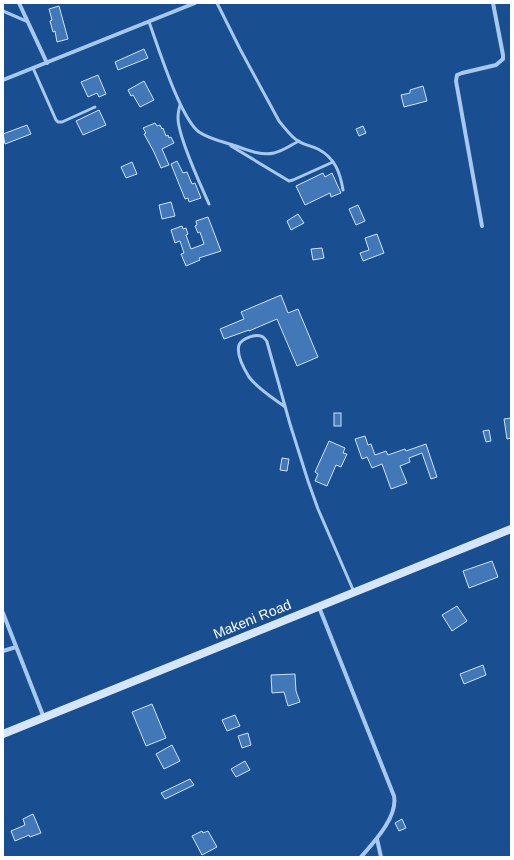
<svg xmlns="http://www.w3.org/2000/svg" width="514" height="860" font-family="Helvetica,sans-serif">
<rect width="100%" height="100%" fill="#194f90"/>
<g fill="#4278b8" stroke="#cee3fb">
<polygon points="59,6 68,39 57,42 55,31 53,32 50,21 52,20 49,9"/>
<polygon points="144,49 148,58 118,70 115,62"/>
<polygon points="98,75 106,94 99,97 97,93 88,97 81,82"/>
<polygon points="144,81 154,100 140,107 133,95 131,96 128,90"/>
<polygon points="423,86 427,101 404,107 401,95 410,93 410,90"/>
<polygon points="99,110 106,125 83,135 76,121"/>
<polygon points="155,123 157,126 160,125 162,129 163,128 166,136 168,135 169,138 171,137 174,143 162,149 169,165 161,168 154,152 144,134 146,133 143,128"/>
<polygon points="27,125 31,134 5,144 3,134"/>
<polygon points="363,126 366,133 359,136 356,129"/>
<polygon points="177,161 183,173 187,172 192,184 195,183 201,198 189,202 188,198 185,199 171,164"/>
<polygon points="132,162 137,174 126,178 121,167"/>
<polygon points="323,173 325,177 332,173 341,193 331,197 330,193 305,205 296,186"/>
<polygon points="171,202 175,216 162,219 159,205"/>
<polygon points="358,205 365,221 356,225 349,209"/>
<polygon points="298,214 304,223 291,230 287,221"/>
<polygon points="208,217 221,251 199,258 200,260 186,266 181,254 184,253 180,241 175,243 171,230 182,226 183,229 186,228 188,234 186,235 191,249 204,244 200,232 198,233 195,226 197,225 196,221"/>
<polygon points="377,234 384,253 363,261 360,253 369,250 365,238"/>
<polygon points="322,248 324,258 313,260 311,249"/>
<polygon points="281,295 288,313 298,309 318,357 297,366 277,319 249,331 249,330 224,339 220,329 244,319 241,312"/>
<rect x="334" y="413" width="7" height="13"/>
<polygon points="511,418 511,438 507,439 504,419"/>
<polygon points="489,430 491,441 486,442 483,431"/>
<polygon points="365,436 368,445 371,444 375,455 386,451 388,455 405,449 406,451 426,444 437,477 431,479 422,453 409,458 410,462 400,466 407,483 391,489 382,464 372,468 367,457 362,459 355,439"/>
<polygon points="329,441 345,448 343,453 347,454 341,467 336,465 327,486 315,481 318,474 315,472"/>
<polygon points="282,458 289,459 287,471 280,470"/>
<polygon points="492,561 498,577 469,588 463,571"/>
<polygon points="457,606 467,621 452,631 442,615"/>
<polygon points="483,665 486,675 464,684 460,674"/>
<polygon points="295,674 296,691 300,702 288,706 284,692 272,693 271,675"/>
<polygon points="152,704 166,738 146,746 132,712"/>
<polygon points="235,715 240,726 227,731 222,720"/>
<polygon points="248,733 251,745 242,748 238,736"/>
<polygon points="172,745 180,761 164,769 156,754"/>
<polygon points="245,761 250,770 236,777 231,769"/>
<polygon points="190,779 194,785 165,799 161,793"/>
<polygon points="33,814 41,833 30,837 29,835 15,841 11,831 25,825 23,819"/>
<polygon points="402,819 406,828 399,831 395,823"/>
<polygon points="202,831 203,833 208,831 217,847 202,855 192,836"/>
</g>
<g fill="none" stroke-linecap="round" stroke-linejoin="round">
<g stroke="#a8c9ef" stroke-width="3">
<path d="M217 3 240 49 279 121C285 128 290 136 298 141 304 145 312 146 318 149 335 158 340 172 343 190"/>
<polyline points="3,11 26,21"/>
<path d="M149 22C158 46 180 118 199 132 209 139 224 142 236 146 247 150 262 156 274 153 283 151 291 145 299 141"/>
<polyline points="33,68 56,120 58,122 62,122 95,107"/>
<path d="M180 105C179 109 178 113 178 117 177 135 201 186 209 204"/>
<polyline points="231,146 289,181 293,180 333,162"/>
<path d="M285 407C273 398 258 389 249 377 244 369 236 355 239 345 242 338 257 333 263 337 264 338 267 341 267 342L290 424 308 481 318 509 354 592"/>
</g>
<g stroke="#a8c9ef" stroke-width="4">
<polyline points="19,3 47,63"/>
<polyline points="3,80 195,3"/>
<polyline points="482,226 456,81 457,75 462,73 496,65 503,59 503,55 493,3"/>
<path d="M319 607 394 796C398 817 374 842 361 857"/>
<polyline points="3,613 44,718"/>
<polyline points="3,651 16,647"/>
<polyline points="377,839 381,857"/>
</g>
<polyline stroke="#d5e6fa" stroke-width="8" points="3,734 511,529"/>
</g>
<g text-anchor="middle" stroke-width="3.5" stroke-linejoin="round" paint-order="stroke">
<g font-size="14" fill="#fff" stroke="#194f90">
<text transform="translate(252 619) rotate(-22)" y="5">Makeni Road</text>
</g>
</g>
<rect width="514" height="860" fill="none" stroke="#ffffff" stroke-width="8"/>
</svg>
